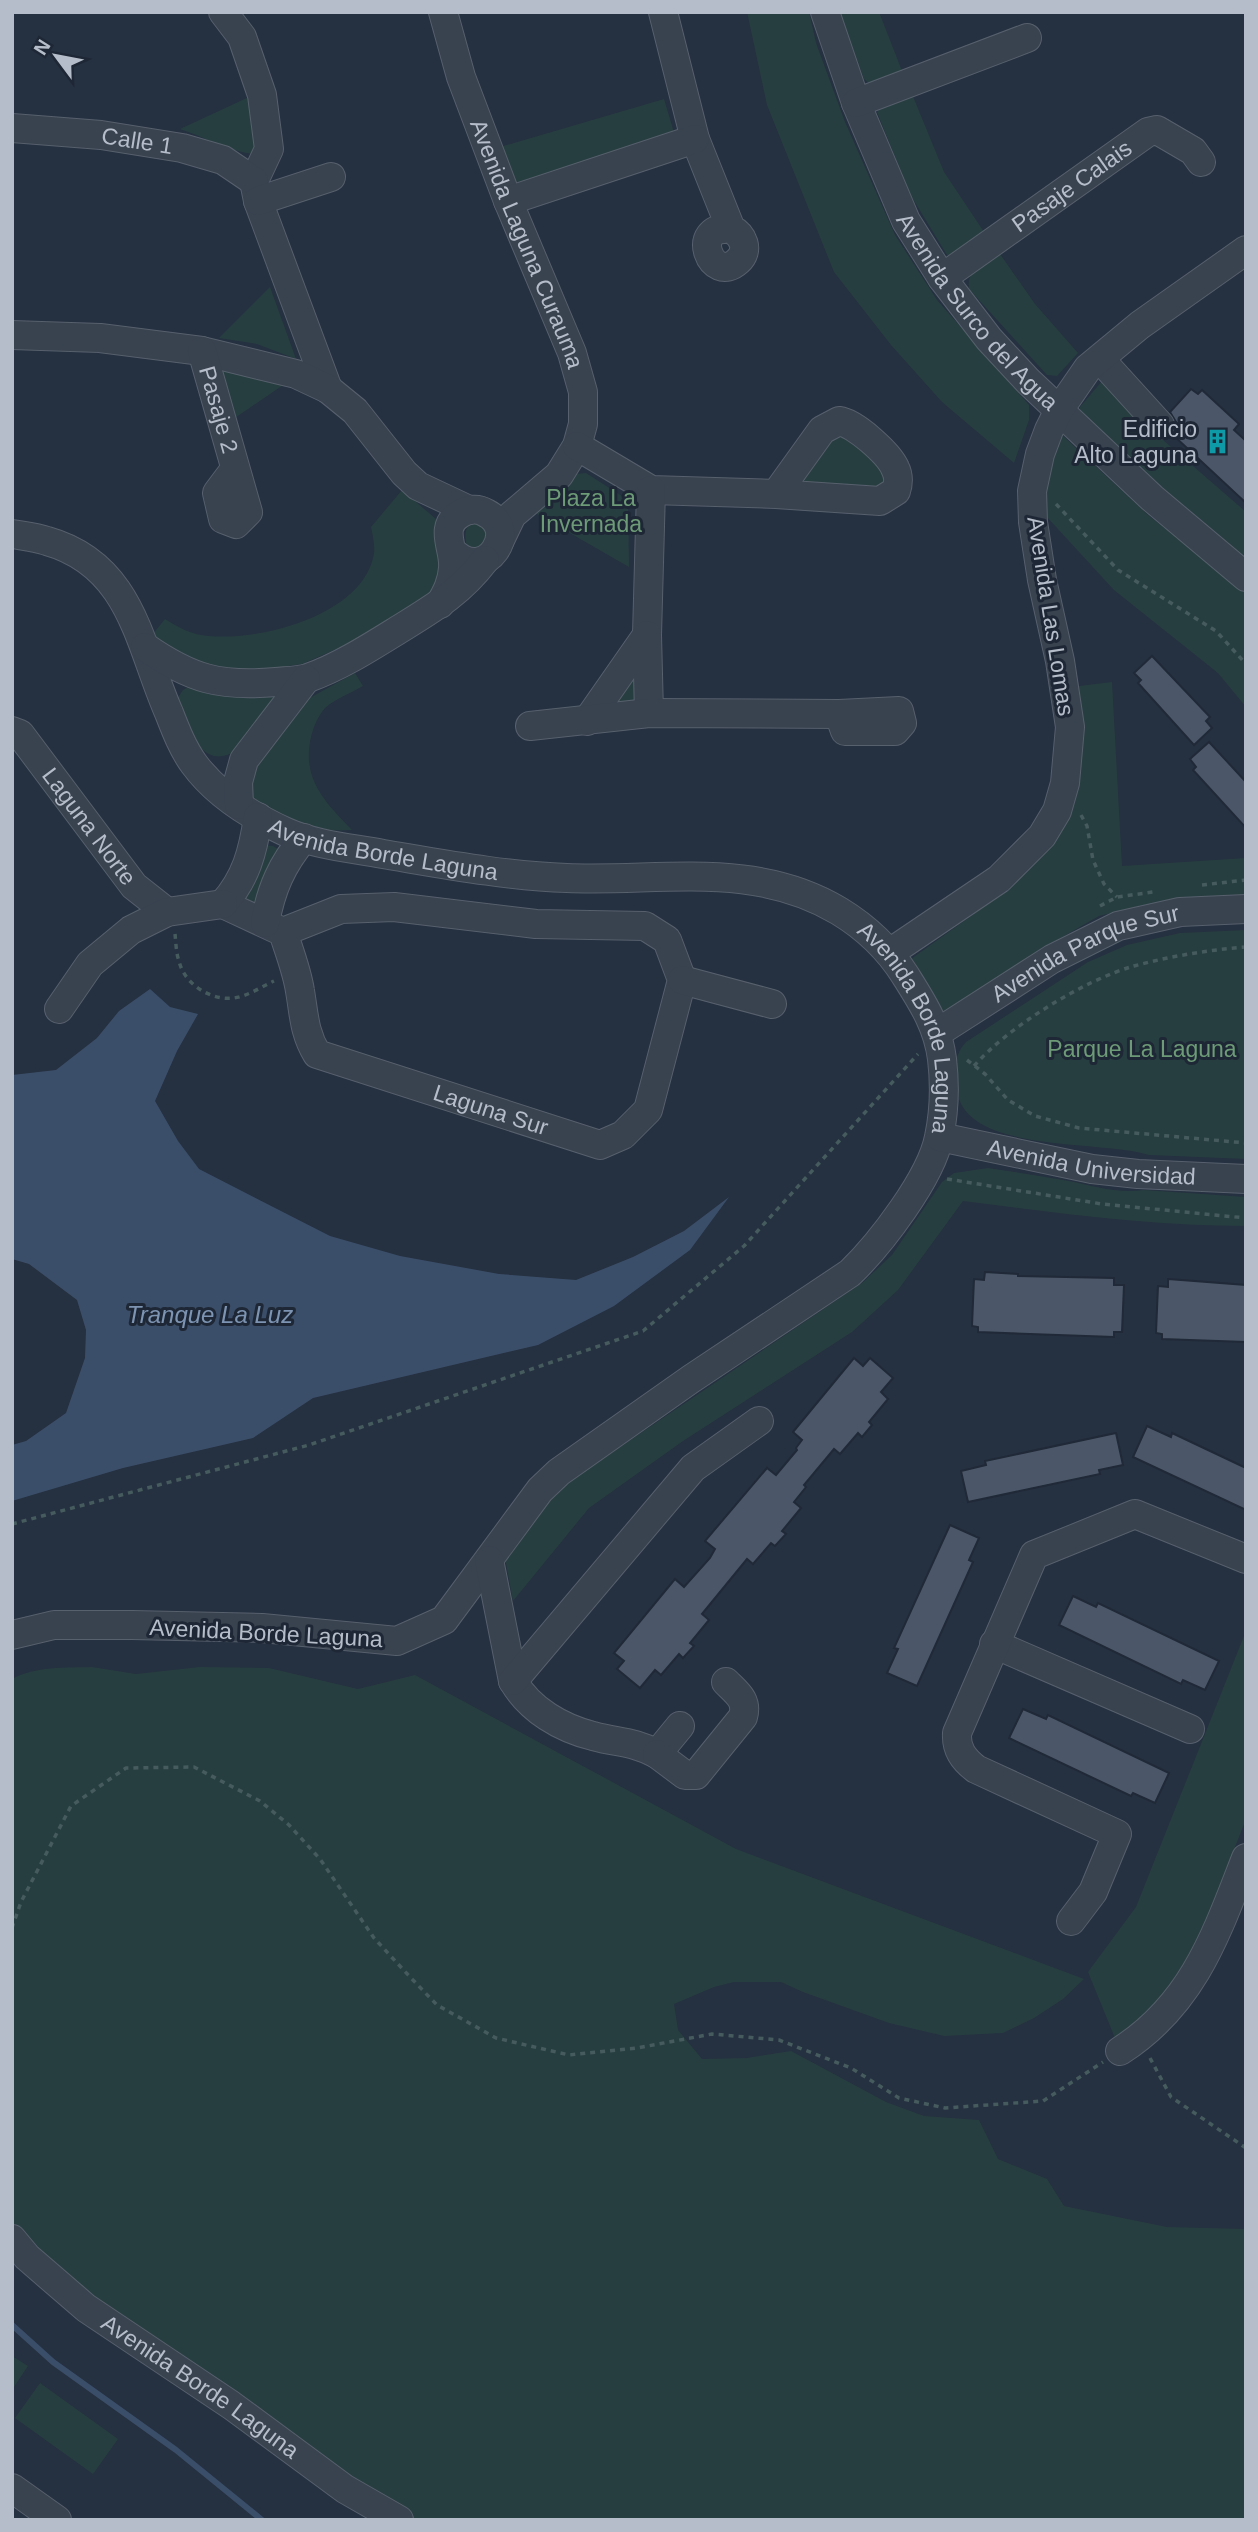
<svg xmlns="http://www.w3.org/2000/svg" width="1258" height="2532" font-family="Arial,sans-serif">
<rect width="100%" height="100%" fill="#253040"/>
<g fill="#273e40">
<polygon points="747,12 809,12 816,43 845,122 895,235 937,300 1029,405 1029,420 1014,463 942,402 891,345 834,272 767,105"/>
<polygon points="840,12 879,12 902,71 870,84 864,79"/>
<polygon points="912,94 944,172 986,235 954,256 947,255 910,194 877,112 883,106"/>
<path d="M249 97 259 140 253 154C229 151 204 137 180 129Z"/>
<polygon points="664,99 675,136 514,189 500,147"/>
<path d="M1000 254 1035 304 1078 353 1057 376 1047 375 969 289C966 269 985 263 1000 254Z"/>
<polygon points="270,287 296,359 257,344 219,338"/>
<polygon points="210,361 289,381 229,422"/>
<polygon points="1103,380 1163,440 1246,512 1246,560 1139,470 1080,411 1080,407"/>
<polygon points="833,429 891,472 889,489 797,488"/>
<polygon points="1062,435 1148,515 1246,593 1246,707 1218,673 1114,590 1046,516 1043,488 1054,451"/>
<polygon points="586,473 628,500 629,567 535,513 576,474"/>
<path d="M402 490 436 519 442 538 445 563 434 591 348 644 302 664 254 671 225 673 174 656 152 635 165 619C179 628 192 635 209 636 260 641 359 616 373 558 376 548 373 537 371 527Z"/>
<path d="M476 519 489 532 477 554H467C467 536 460 531 476 519Z"/>
<polygon points="642,668 640,706 604,709"/>
<path d="M355 673 363 686C351 693 335 699 325 708 317 717 312 730 310 742 303 781 327 804 352 830 329 832 295 827 275 816 267 811 259 804 252 799V768L306 700Z"/>
<path d="M1112 682 1122 866 1246 858V896L1176 901 1123 910 1099 916 1057 940 943 1017 911 959C956 926 1006 895 1044 852L1071 687Z"/>
<path d="M190 686 279 692 237 750C200 774 188 725 177 699L183 690Z"/>
<polygon points="264,845 273,846 281,851 264,904 246,906 240,892"/>
<path d="M1246 930V1159L1149 1155C1103 1140 978 1153 959 1099 958 1094 957 1088 957 1083 954 1067 955 1054 966 1042L1088 962 1127 945 1180 933Z"/>
<path d="M988 1168C1015 1172 1042 1176 1069 1181 1094 1186 1118 1194 1144 1190L1246 1197V1226C1150 1226 1057 1213 963 1201L898 1290 852 1332 683 1441 589 1508 513 1601 505 1558 544 1506 573 1479 862 1283 892 1255 942 1182 954 1173Z"/>
<polygon points="1246,1631 1246,1819 1206,1921 1185,1963 1159,1999 1138,2021 1115,2038 1088,1972 1136,1907"/>
<path d="M92 1667 136 1674 200 1667 269 1668 358 1689 415 1675 736 1849 1084 1979 1063 1999 1034 2018 1003 2033 944 2036 889 2023 803 1992 781 1982H734L714 1987 674 2004 678 2030 702 2059 747 2058 791 2051 886 2102 924 2116 979 2120 998 2159 1047 2179 1064 2206 1167 2227 1246 2229V2520H402L173 2361 12 2233V1679C35 1666 66 1668 92 1667Z"/>
<polygon points="12,2356 28,2366 12,2390"/>
<polygon points="40,2383 118,2439 93,2474 15,2418"/>
</g>
<polygon fill="#3b4e69" points="150,989 170,1007 198,1014 177,1051 155,1101 178,1141 199,1169 330,1236 400,1256 499,1274 576,1280 633,1257 684,1231 729,1197 690,1250 614,1306 538,1345 313,1398 253,1438 123,1468 12,1501 12,1445 26,1441 66,1413 85,1358 86,1330 77,1300 29,1264 12,1259 12,1075 56,1070 97,1038 119,1011"/>
<g fill="none" stroke-linecap="round" stroke-linejoin="round">
<polyline stroke="#3b4e69" stroke-width="6" points="12,2325 53,2362 176,2450 262,2520"/>
</g>
<g fill="#4b5768" stroke="#202937" stroke-width="2">
<polygon points="1191,389 1198,394 1202,390 1239,424 1234,430 1246,441 1246,503 1173,435 1176,422 1170,412"/>
<polygon points="1152,656 1210,717 1206,721 1212,728 1194,745 1138,683 1141,680 1134,673"/>
<polygon points="1209,742 1246,782 1246,828 1193,770 1196,767 1190,759"/>
<polygon points="985,1272 1018,1274 1018,1276 1114,1278 1114,1285 1124,1285 1122,1332 1114,1332 1114,1337 978,1332 978,1327 972,1326 974,1279 984,1280"/>
<polygon points="1168,1279 1246,1285 1246,1342 1162,1339 1162,1334 1156,1333 1158,1286 1168,1287"/>
<polygon points="854,1358 863,1366 870,1358 893,1378 881,1392 888,1399 869,1422 872,1425 862,1437 858,1433 840,1454 834,1449 804,1485 806,1487 794,1502 801,1508 782,1531 786,1534 775,1546 771,1543 753,1564 747,1559 702,1614 709,1620 690,1643 694,1646 683,1658 679,1654 661,1675 655,1670 640,1688 617,1669 624,1661 614,1653 675,1579 684,1587 710,1558 715,1549 705,1541 767,1468 776,1475 797,1450 796,1448 802,1440 793,1432"/>
<polygon points="1147,1426 1171,1437 1172,1433 1246,1468 1246,1510 1133,1457"/>
<polygon points="1116,1433 1123,1465 1099,1470 1100,1474 968,1502 961,1471 986,1465 985,1461"/>
<polygon points="950,1525 979,1538 969,1560 973,1562 917,1686 887,1673 898,1649 894,1648"/>
<polygon points="1073,1596 1096,1607 1098,1603 1219,1661 1205,1690 1183,1680 1181,1684 1059,1625"/>
<polygon points="1023,1709 1046,1719 1048,1715 1169,1773 1155,1803 1133,1793 1131,1796 1009,1738"/>
</g>
<g fill="none" stroke-linecap="round" stroke-linejoin="round">
<defs>
<g id="minor">
<polyline points="223,12 242,37 262,95 269,149 254,181 258,201 328,389"/>
<path id="s1" d="M443 12 461 77 508 201 572 353 583 392V424L577 446 559 475 512 515 500 540"/>
<path d="M663 12 695 139 731 229C743 235 750 250 738 261 711 286 688 224 731 229"/>
<path id="s2" d="M825 12 856 103 906 221 942 278 989 339 1028 381 1152 498 1246 577"/>
<polyline points="856,103 1027,38"/>
<path id="s3" d="M12 128 101 135 182 148 223 160 254 181"/>
<polyline points="258,201 331,177"/>
<polyline points="508,201 695,139"/>
<path id="s4" d="M942 278 1148 132 1157 130 1193 151 1201 162"/>
<polyline points="12,335 100,338 202,351 296,374 328,389 355,411 404,473 418,486 469,510"/>
<path id="s5" d="M202 351 248 512 236 524 223 519 217 493 235 469"/>
<polyline points="1100,359 1160,425"/>
<path d="M577 446 651 490 776 494 880 501 896 491C899 482 899 476 895 468 889 454 855 423 839 421L822 430 776 494"/>
<path id="s6" d="M12 534C24 536 36 537 47 541 132 565 139 645 169 713 176 731 183 749 194 764 216 794 253 817 286 832 315 845 351 848 383 854 443 864 506 876 567 878 660 882 755 860 839 911 867 928 888 948 905 975 922 1002 938 1026 942 1059 945 1084 944 1113 939 1137 931 1178 880 1244 850 1273L691 1379 559 1472 540 1490 444 1620 397 1641 262 1628 132 1625H54L12 1635"/>
<path d="M440 604C447 592 452 582 453 568 455 549 438 527 460 514 468 509 478 508 486 513 520 530 486 583 454 553"/>
<path d="M145 647C191 679 220 687 276 682 286 681 298 681 308 678 339 667 369 648 398 630 432 609 460 593 485 560"/>
<polyline points="649,713 647,635 651,490"/>
<polyline points="587,721 647,635"/>
<polyline points="530,726 649,713 839,714 899,711 902,723 895,731 845,731 839,714"/>
<path id="s7" d="M12 731 20 734 134 886 167 912"/>
<polyline points="239,805 238,782 244,760 306,679"/>
<path id="s8" d="M223 904 283 932C289 951 297 971 300 991 304 1014 304 1033 317 1054L600 1145 623 1135 648 1110 682 980 667 940 645 926 536 924 394 907 341 909 283 932"/>
<path d="M223 904C246 878 253 852 258 817"/>
<path d="M265 923C271 889 282 864 304 838"/>
<polyline points="891,952 999,879 1042,836 1057,811 1065,783 1070,727 1060,661 1042,580 1033,522 1032,491 1040,454 1049,430 1059,410 1088,368 1140,325 1246,250"/>
<polyline points="682,980 772,1004"/>
<polyline points="59,1009 90,964 131,930 167,912 223,904"/>
<path id="s9" d="M937 1033 1052 959 1118 926 1180 912 1246 909"/>
<path id="s10" d="M940 1137 1092 1169 1138 1174 1246 1179"/>
<path d="M489 1560 513 1681C530 1710 561 1728 593 1736 618 1743 633 1741 657 1754L680 1726"/>
<polyline points="994,1644 1190,1729"/>
<polyline points="513,1681 693,1468 759,1421"/>
<path d="M657 1754 685 1775H696L743 1717C748 1700 737 1693 726 1682"/>
<path d="M1071 1921 1093 1892 1117 1834 976 1769C963 1759 956 1749 957 1733L1034 1555 1135 1514 1246 1559"/>
<path d="M1120 2051C1193 2004 1216 1935 1246 1858"/>
<path id="s11" d="M12 2239 27 2257 86 2308 231 2405 345 2489 399 2520"/>
<polyline points="12,2488 57,2520"/>
</g>
</defs>
<use href="#minor" stroke="#57606d" stroke-width="30"/>
<g stroke="#455b5d" stroke-width="3.5" stroke-dasharray="5 5" stroke-linecap="butt">
<polyline points="1056,504 1118,570 1216,631 1246,664"/>
<polyline points="1081,815 1087,826 1093,860 1104,884 1117,897"/>
<polyline points="1202,885 1246,880"/>
<polyline points="1100,906 1117,897 1153,892"/>
<path d="M175 934C176 943 176 953 179 961 184 984 211 1001 234 998 248 996 261 987 274 981"/>
<polyline points="967,1060 985,1074 1008,1100 1035,1116 1079,1128 1246,1143"/>
<path d="M974 1066C1008 1027 1084 980 1134 966 1171 956 1208 950 1246 947"/>
<polyline points="947,1179 1102,1204 1246,1218"/>
<polyline points="12,1524 309,1445 643,1331 744,1246 918,1054"/>
<polyline points="12,1928 21,1902 71,1806 126,1768 194,1767 260,1801 289,1825 320,1859 374,1938 411,1978 437,2005 496,2038 569,2055 637,2048 712,2034 779,2040 851,2068 899,2098 945,2108 1043,2101 1103,2062"/>
<polyline points="1150,2058 1171,2097 1246,2148"/>
</g>
<use href="#minor" stroke="#39424f" stroke-width="28"/>
</g>
<defs>
<symbol id="building-bare" viewBox="-9 -9 18 18"><path d="M-4-6H4V6H1V3H-1V6H-4ZM-2.5-4.3h1.7v1.8h-1.7ZM.8-4.3h1.7v1.8H.8ZM-2.5-1h1.7V.8h-1.7ZM.8-1h1.7V.8H.8Z" fill="#0f9aa8" stroke="#1e2735" stroke-width="2.5" paint-order="stroke"/></symbol>
</defs>
<g fill-rule="evenodd">
<use href="#building-bare" x="1200" y="424" width="35" height="35"/>
</g>
<g text-anchor="middle" stroke-width="6" stroke-linejoin="round" paint-order="stroke">
<g font-size="23" fill="#b6bdca" stroke="#1e2735">
<text dy="8" stroke="none"><textPath href="#s3" startOffset="126">Calle 1</textPath></text>
<text dy="8" stroke="none"><textPath href="#s4" startOffset="159">Pasaje Calais</textPath></text>
<text dy="8" stroke="none"><textPath href="#s1" startOffset="247">Avenida Laguna Curauma</textPath></text>
<text dy="8" stroke="none"><textPath href="#s2" startOffset="340">Avenida Surco del Agua</textPath></text>
<text dy="8" stroke="none"><textPath href="#s5" startOffset="61">Pasaje 2</textPath></text>
<text transform="translate(1051 616) rotate(81)" y="8">Avenida Las Lomas</text>
<text dy="8" stroke="none"><textPath href="#s7" startOffset="124">Laguna Norte</textPath></text>
<text dy="8" stroke="none"><textPath href="#s6" startOffset="528">Avenida Borde Laguna</textPath></text>
<text dy="8" stroke="none"><textPath href="#s9" startOffset="170">Avenida Parque Sur</textPath></text>
<text dy="8" stroke="none"><textPath href="#s6" startOffset="1136">Avenida Borde Laguna</textPath></text>
<text dy="8" stroke="none"><textPath href="#s8" startOffset="376">Laguna Sur</textPath></text>
<text dy="8" stroke="none"><textPath href="#s10" startOffset="154">Avenida Universidad</textPath></text>
<text transform="translate(266 1633) rotate(3)" y="8">Avenida Borde Laguna</text>
<text dy="8" stroke="none"><textPath href="#s11" startOffset="240">Avenida Borde Laguna</textPath></text>
</g>
<g font-size="23" fill="#b6bdca" stroke="#1e2735" text-anchor="end">
<text x="1197" y="437">Edificio<tspan x="1197" dy="26">Alto Laguna</tspan></text>
</g>
<g font-size="23" fill="#6d9b77" stroke="#1e2735">
<text x="591" y="506">Plaza La<tspan x="591" dy="26">Invernada</tspan></text>
<text x="1142" y="1057">Parque La Laguna</text>
</g>
<g font-size="24" font-style="italic" fill="#7d94b2" stroke="#1e2735">
<text x="210" y="1323">Tranque La Luz</text>
</g>
</g>
<rect width="1258" height="2532" fill="none" stroke="#b6bdca" stroke-width="28"/>
<g transform="translate(56 56) rotate(302)" stroke="#1e2735" stroke-width="5" paint-order="stroke">
<path d="M0-5L12 26L0 18L-12 26Z" fill="#b6bdca"/>
<text y="-10" font-size="19" font-weight="bold" text-anchor="middle" fill="#b6bdca">N</text>
</g>
</svg>
